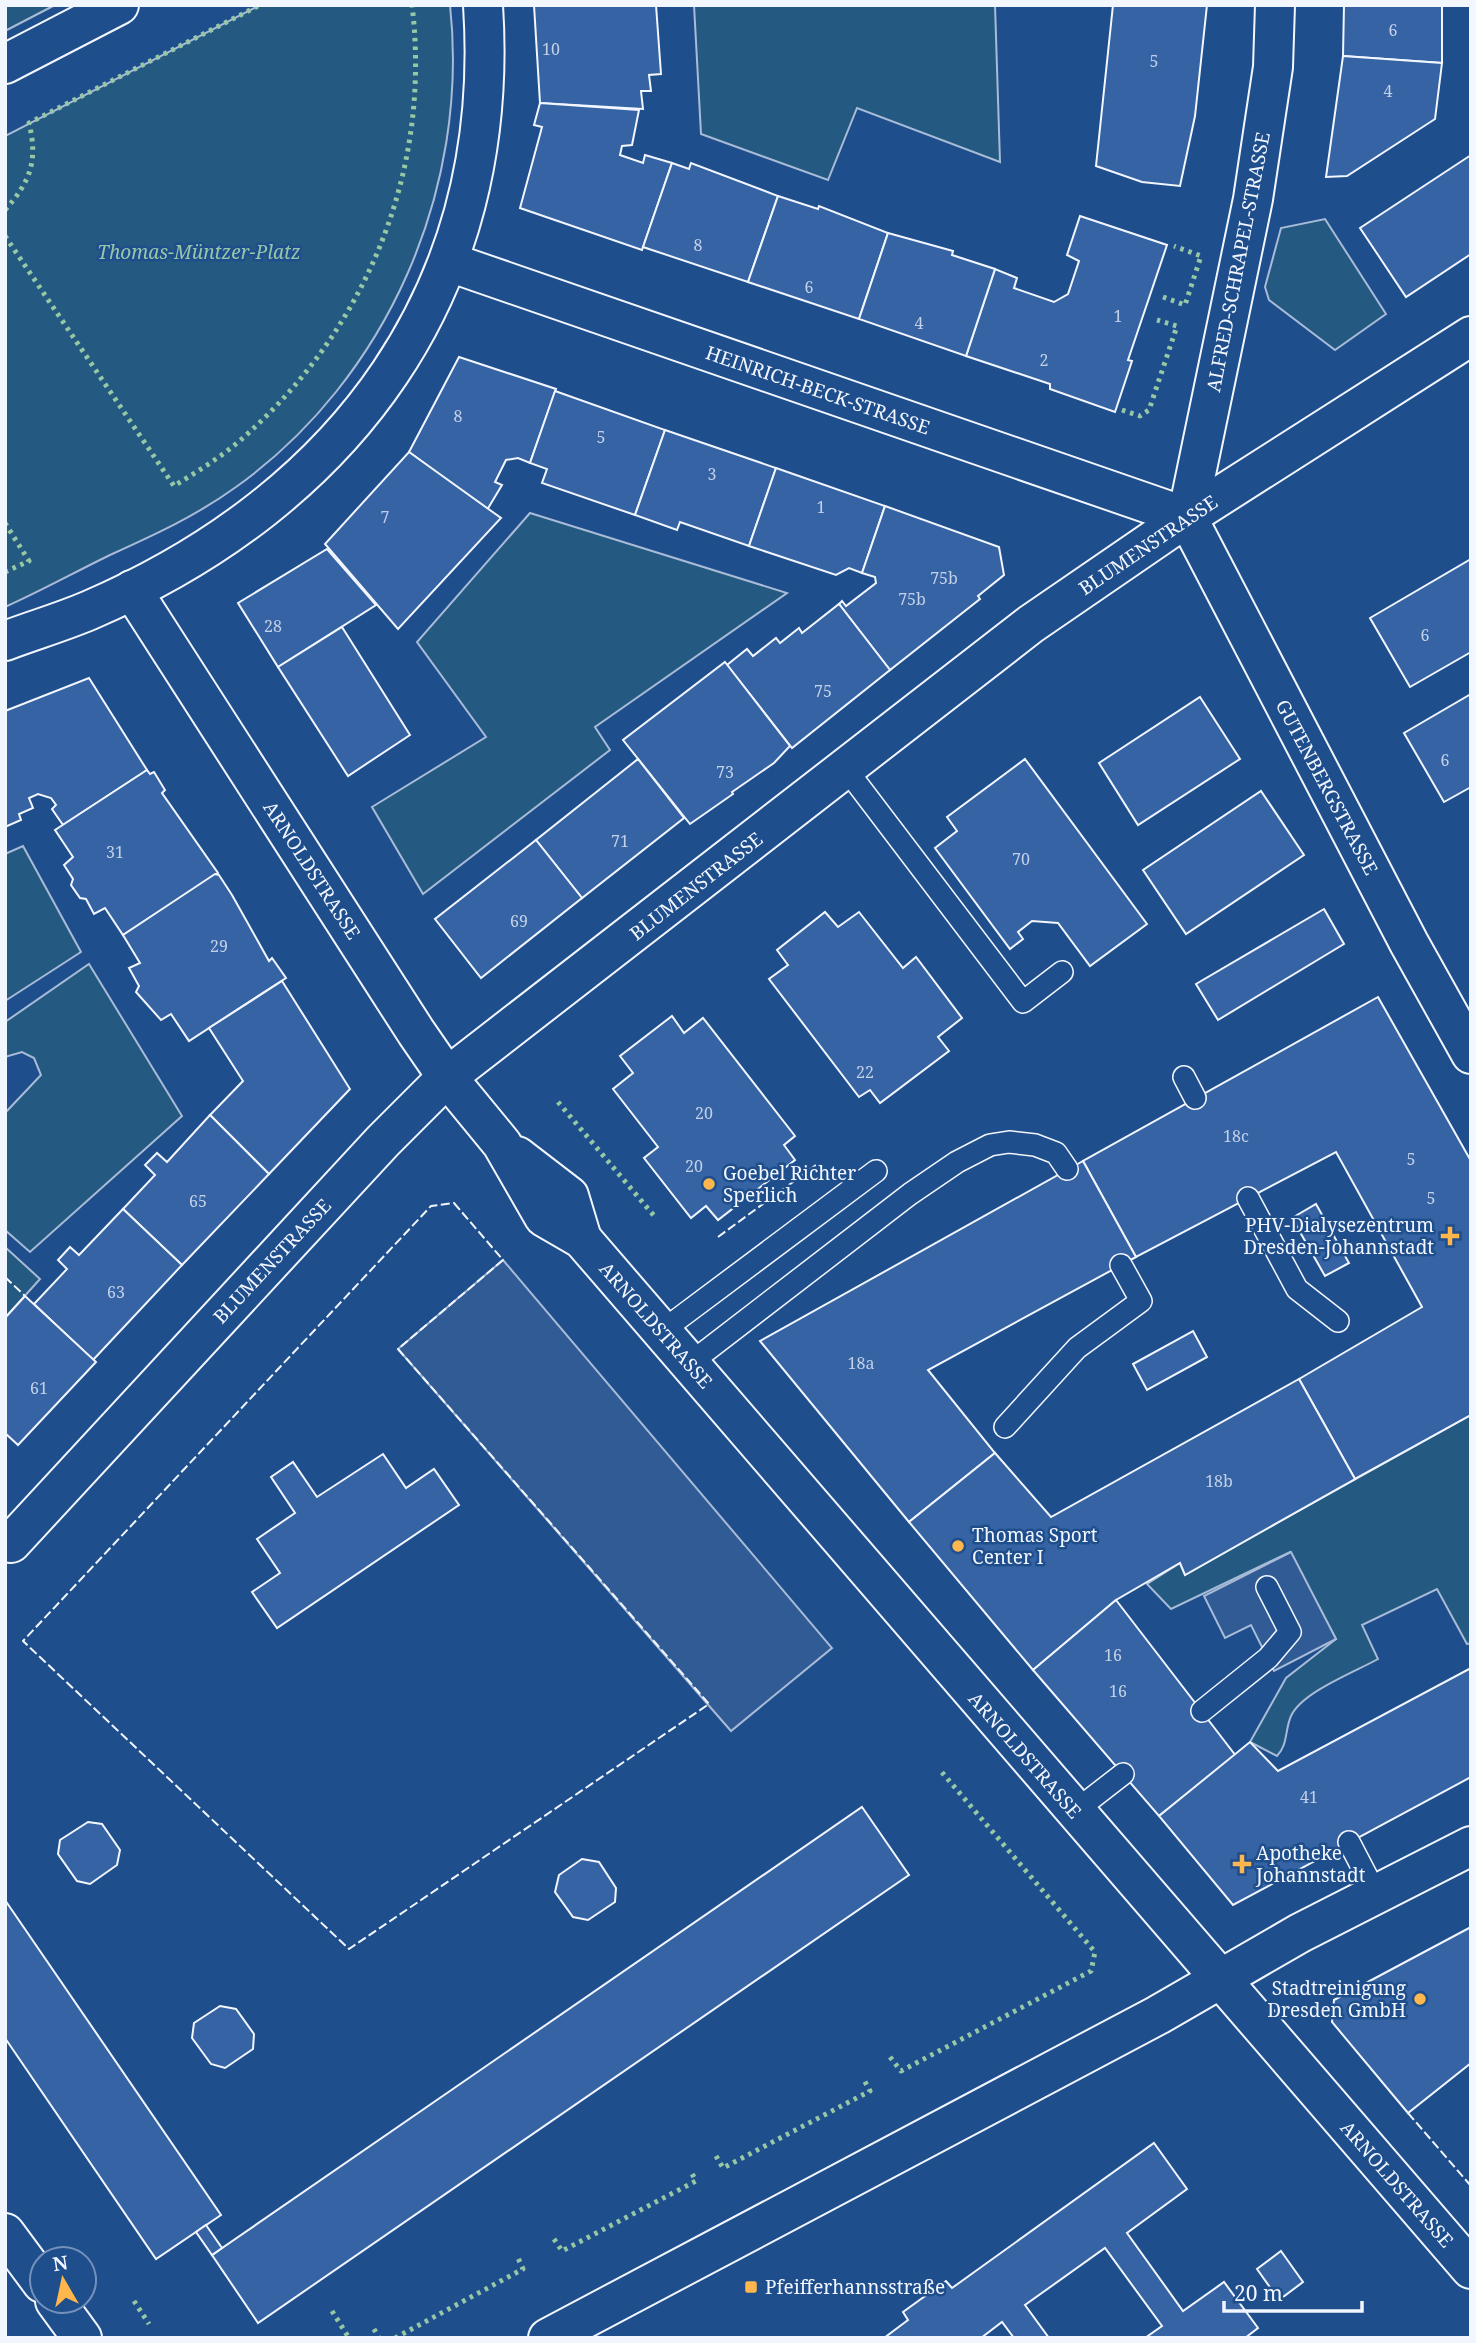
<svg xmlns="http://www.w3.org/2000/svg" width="1476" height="2343" font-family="'Noto Serif',serif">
<rect width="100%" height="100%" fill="#1f4e8c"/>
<g fill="#245a82" stroke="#a8bbd7" stroke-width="2">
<polygon points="9,5 55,5 5,31 5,7"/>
<path d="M260 5H450C470 189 387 379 236 487 196 516 154 535 110 555 75 572 41 591 5 607V136Z"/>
<polygon points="694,5 995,5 1000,162 857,108 828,180 701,134"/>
<polygon points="1325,219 1386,314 1335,350 1269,300 1265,287 1281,228"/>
<polygon points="530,513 787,593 595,727 610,750 423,894 372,807 486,737 417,642"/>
<polygon points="23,846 81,952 5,1001 5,854"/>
<polygon points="89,964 182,1116 30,1252 5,1230 5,1113 41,1075 34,1058 22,1052 5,1057 5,1022"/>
<polygon points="5,1247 40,1279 5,1318"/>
<path d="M1471 1415V1643L1467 1644 1437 1589 1362 1625 1378 1659C1355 1672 1302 1692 1291 1716 1285 1729 1288 1745 1277 1756L1250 1742 1286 1678 1336 1639 1290 1552 1171 1609 1147 1584 1180 1563 1185 1574Z"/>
</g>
<g fill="#305b95" stroke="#a8bbd7" stroke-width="2">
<polygon points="503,1260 832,1648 731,1731 398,1349"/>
<polygon points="1291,1552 1336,1639 1274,1671 1251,1625 1225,1638 1204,1596"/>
</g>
<g fill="#3563a3" stroke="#f2f6ff" stroke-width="2">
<polygon points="534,5 656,5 661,74 649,75 651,91 641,91 643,109 540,103"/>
<polygon points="1113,5 1207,5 1195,116 1180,186 1142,182 1096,166"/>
<polygon points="1344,5 1442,5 1442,63 1343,56"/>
<polygon points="1343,56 1442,63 1435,119 1347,176 1326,177"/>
<polygon points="540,103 639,110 632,145 622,146 620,155 643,163 645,155 672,163 642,250 520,208 542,127 534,125"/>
<polygon points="1471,155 1471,254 1406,297 1360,228"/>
<polygon points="672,163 689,169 691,163 778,196 748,282 643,247"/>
<polygon points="778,196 818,209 819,206 888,233 859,319 748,282"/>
<polygon points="1080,216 1167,245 1128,360 1132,361 1115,412 1050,389 1050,384 966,356 995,269 1017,278 1014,288 1054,302 1068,294 1079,261 1067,255"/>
<polygon points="888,233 953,251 952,255 995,269 966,356 859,319"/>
<polygon points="459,357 556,389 530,463 518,458 506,460 495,482 502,485 487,510 409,452"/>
<polygon points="555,391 665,430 635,515 542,483 547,469 530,463"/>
<polygon points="665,430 776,468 749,546 680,522 677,530 635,515"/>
<polygon points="409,452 501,518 398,629 325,544"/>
<polygon points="776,468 885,506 862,573 849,568 836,575 749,546"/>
<polygon points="885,506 999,547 1004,575 978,596 980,599 890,670 839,604 842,601 846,606 876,583 875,577 862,573"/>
<polygon points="327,549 376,605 278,667 238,603"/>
<polygon points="1471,559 1471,652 1410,687 1370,618"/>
<polygon points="839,604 890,670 792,748 727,665 747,649 753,656 776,638 780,643 799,628 802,633"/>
<polygon points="342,627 410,735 348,776 278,667"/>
<polygon points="725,662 790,746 774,763 732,792 733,794 690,824 623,740"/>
<polygon points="89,678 147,770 63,825 52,809 56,805 51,798 38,794 29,798 33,808 19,814 21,820 5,827 5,711"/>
<polygon points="1471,694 1471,787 1444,802 1404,733"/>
<polygon points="1200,697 1240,759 1138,825 1099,763"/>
<polygon points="638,759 684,818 582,898 536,840"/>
<polygon points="1025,759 1147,924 1090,966 1058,923 1032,921 1018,932 1023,939 1010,949 935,848 957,831 947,817"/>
<polygon points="147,770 150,774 154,772 165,790 162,793 218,873 123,935 105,908 94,914 86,899 80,898 71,885 73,879 64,865 73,857 55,830"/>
<polygon points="1261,791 1304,855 1186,934 1143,870"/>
<polygon points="536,840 582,898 481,978 435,919"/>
<polygon points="215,874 219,875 232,895 269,961 272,958 286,978 189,1041 171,1014 161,1020 136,992 139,986 129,968 140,963 123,935"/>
<polygon points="1324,909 1344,944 1218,1020 1196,984"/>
<polygon points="825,912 838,927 859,912 903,968 916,957 962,1018 938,1037 949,1051 880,1103 870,1090 859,1097 769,979 788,965 777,950"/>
<polygon points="282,981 350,1089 269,1174 210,1115 243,1081 209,1028"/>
<polygon points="1378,997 1471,1161 1471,1415 1355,1479 1299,1379 1422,1307 1336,1152 1136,1257 1083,1161"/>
<polygon points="672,1016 684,1033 703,1018 795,1136 784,1145 795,1160 718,1220 706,1206 691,1218 644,1158 658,1147 613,1089 633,1073 620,1056"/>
<polygon points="210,1115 269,1174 182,1265 123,1209 155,1175 145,1165 157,1153 167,1162"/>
<polygon points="1083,1161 1136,1257 928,1370 995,1453 909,1522 760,1341"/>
<polygon points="1316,1204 1349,1263 1325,1276 1292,1218"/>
<polygon points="123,1209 182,1265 93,1360 34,1304 67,1269 58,1260 70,1247 79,1255"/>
<polygon points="25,1296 96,1362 18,1445 5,1433 5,1318"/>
<polygon points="1193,1331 1207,1357 1147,1390 1133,1364"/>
<polygon points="1299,1379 1355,1479 1185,1575 1180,1563 1116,1600 1033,1670 909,1522 995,1453 1051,1517"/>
<polygon points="383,1454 406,1488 434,1469 459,1505 277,1628 252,1592 280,1573 257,1539 295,1513 271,1477 293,1462 317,1497"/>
<polygon points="1116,1600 1236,1756 1159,1816 1033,1670"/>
<polygon points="1471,1668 1471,1777 1233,1905 1159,1816 1250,1742 1278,1771"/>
<polygon points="862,1807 909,1875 258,2323 212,2255"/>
<polygon points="88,1822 102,1824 120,1850 117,1865 90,1884 77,1881 58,1854 60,1840"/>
<polygon points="582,1859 599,1862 616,1888 615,1902 588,1920 573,1917 555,1892 559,1875"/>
<polygon points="5,1900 221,2215 156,2259 5,2038"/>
<polygon points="1471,1927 1471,2063 1408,2113 1332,2022 1334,2000"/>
<polygon points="220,2006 236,2009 254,2034 253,2049 225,2068 211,2064 192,2038 194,2023"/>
<polygon points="1154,2143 1187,2189 1127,2233 1183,2311 1224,2282 1258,2328 1245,2338 1145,2338 1162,2326 1105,2248 1025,2305 1049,2338 1014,2338 1002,2322 981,2338 884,2338 908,2320 903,2312 946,2281 952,2288"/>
<polygon points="206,2225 222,2248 212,2255 196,2232"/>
<polygon points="1281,2251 1303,2282 1279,2300 1257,2269"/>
</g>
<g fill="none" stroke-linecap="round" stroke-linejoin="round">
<defs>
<g id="service">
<polyline points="846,769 1023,1002 1062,972"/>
<polyline points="1184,1077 1195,1098"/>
<polyline points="1248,1198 1297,1289 1338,1321"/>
<polyline points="662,1331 876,1171"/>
<polyline points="689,1364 910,1194 957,1162 990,1145 1009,1142 1035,1145 1056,1153 1067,1169"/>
<polyline points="1005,1427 1077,1348 1141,1301 1121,1265"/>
<polyline points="1202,1711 1268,1658 1290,1632 1267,1587"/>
<polyline points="1074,1812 1123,1774"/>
<polyline points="1349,1842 1376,1894"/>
</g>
<g id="minor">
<polyline points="449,262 1187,517"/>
<polyline points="1187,517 1409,943 1471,1054"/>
<polyline points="1187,517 1253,199 1273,67 1275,5"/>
<polyline points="132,590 416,1032 447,1077 502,1144 544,1217 582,1239 1471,2269"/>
<path d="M5 641C34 630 62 622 90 610 347 499 502 290 483 5"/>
<polyline points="517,1156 569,1196 582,1239"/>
<polyline points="11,1543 383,1141 447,1077 1031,624 1187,517 1471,336"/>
<polyline points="5,2233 42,2283"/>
<polyline points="55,2301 82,2338"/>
</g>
<polyline id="tertiary" points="548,2338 1158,2015 1300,1933 1471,1846"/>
<polyline id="secondary" points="5,64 119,5"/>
</defs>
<use href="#service" stroke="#f2f6ff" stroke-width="24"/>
<use href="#minor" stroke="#f2f6ff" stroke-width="42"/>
<use href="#tertiary" stroke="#f2f6ff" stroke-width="42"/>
<use href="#secondary" stroke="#f2f6ff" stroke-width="42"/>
<use href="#service" stroke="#1f4e8c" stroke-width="21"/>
<use href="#minor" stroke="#1f4e8c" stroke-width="38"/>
<use href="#tertiary" stroke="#1f4e8c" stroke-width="38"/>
<use href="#secondary" stroke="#1f4e8c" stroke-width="38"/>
<g stroke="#97c8a6" stroke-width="5" stroke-dasharray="3.5 5" stroke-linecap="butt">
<path d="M5 210C31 181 38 160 29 123L260 5"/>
<path d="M5 236 174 486C198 471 223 456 244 437 367 328 432 170 412 5"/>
<polyline points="1163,297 1185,305 1201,256 1174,246"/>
<polyline points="1122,410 1140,416 1149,410 1177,326 1157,320"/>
<polyline points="5,523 29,561 5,572"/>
<polyline points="558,1102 655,1217"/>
<polyline points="890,2057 901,2071 1091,1971 1095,1952 940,1770"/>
<polyline points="716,2156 723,2168 870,2091 863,2078"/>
<polyline points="554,2239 562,2251 696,2181 690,2170"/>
<polyline points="134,2301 149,2324"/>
<polyline points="332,2311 349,2338"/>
<polyline points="374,2329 379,2338"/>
<polyline points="395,2338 523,2269 518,2258"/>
</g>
<g stroke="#f2f6ff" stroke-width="2" stroke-dasharray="9 3.5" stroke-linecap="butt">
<polygon points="454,1203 503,1260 398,1349 709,1704 349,1949 23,1641 431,1206"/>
<polyline points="718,1237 816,1165"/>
<polyline points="5,1277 25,1296"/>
<polyline points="1408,2113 1471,2186"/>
</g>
</g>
<g fill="#ffb74d" stroke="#1f4e8c" stroke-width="2.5">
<circle cx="709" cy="1184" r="7"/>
<path d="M1446.5 1225.5h7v7h7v7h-7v7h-7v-7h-7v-7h7z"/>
<circle cx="958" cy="1546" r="7"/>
<path d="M1238.5 1853.5h7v7h7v7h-7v7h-7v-7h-7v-7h7z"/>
<circle cx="1420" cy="1999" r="7"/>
<rect x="744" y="2280" width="14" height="14" rx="3.5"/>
</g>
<g text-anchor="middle" stroke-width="5" stroke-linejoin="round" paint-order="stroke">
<g font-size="16" fill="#c3d1e8">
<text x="1393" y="36">6</text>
<text x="551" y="55">10</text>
<text x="1154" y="67">5</text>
<text x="1388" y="97">4</text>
<text x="698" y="251">8</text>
<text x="809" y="293">6</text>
<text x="1118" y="322">1</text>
<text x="919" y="329">4</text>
<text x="1044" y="366">2</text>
<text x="458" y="422">8</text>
<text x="601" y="443">5</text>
<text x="712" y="480">3</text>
<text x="821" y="513">1</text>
<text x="385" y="523">7</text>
<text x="944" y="584">75b</text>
<text x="912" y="605">75b</text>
<text x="273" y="632">28</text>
<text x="1425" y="641">6</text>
<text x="823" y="697">75</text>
<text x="1445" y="766">6</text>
<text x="725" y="778">73</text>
<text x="620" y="847">71</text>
<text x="115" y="858">31</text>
<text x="1021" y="865">70</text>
<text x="519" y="927">69</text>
<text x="219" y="952">29</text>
<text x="865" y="1078">22</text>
<text x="704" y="1119">20</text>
<text x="1236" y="1142">18c</text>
<text x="1411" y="1165">5</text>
<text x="694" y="1172">20</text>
<text x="1431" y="1204">5</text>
<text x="198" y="1207">65</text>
<text x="116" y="1298">63</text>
<text x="861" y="1369">18a</text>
<text x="39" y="1394">61</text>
<text x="1219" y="1487">18b</text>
<text x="1113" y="1661">16</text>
<text x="1118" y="1697">16</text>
<text x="1309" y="1803">41</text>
</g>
<g font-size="19" font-style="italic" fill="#97c8a6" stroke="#1f4e8c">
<text x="199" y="259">Thomas-Müntzer-Platz</text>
</g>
<g font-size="19" fill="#f2f6ff" stroke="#1f4e8c">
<text transform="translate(1238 262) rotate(-79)" y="7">ALFRED-SCHRAPEL-STRASSE</text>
<text transform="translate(818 390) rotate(19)" y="7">HEINRICH-BECK-STRASSE</text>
<text transform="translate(1148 545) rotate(-34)" y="7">BLUMENSTRASSE</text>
<text transform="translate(1327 787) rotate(62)" y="7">GUTENBERGSTRASSE</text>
<text transform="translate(312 870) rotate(57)" y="7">ARNOLDSTRASSE</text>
<text transform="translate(696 886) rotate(-38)" y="7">BLUMENSTRASSE</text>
<text transform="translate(272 1261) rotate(-47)" y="7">BLUMENSTRASSE</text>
<text transform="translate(656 1325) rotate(49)" y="7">ARNOLDSTRASSE</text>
<text transform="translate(1025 1755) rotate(49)" y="7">ARNOLDSTRASSE</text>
<text transform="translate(1397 2184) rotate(49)" y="7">ARNOLDSTRASSE</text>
</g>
<g font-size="19" fill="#f2f6ff" stroke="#1f4e8c" text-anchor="start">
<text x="723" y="1180">Goebel Richter<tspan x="723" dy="22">Sperlich</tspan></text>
<text x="1434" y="1232" text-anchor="end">PHV-Dialysezentrum<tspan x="1434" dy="22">Dresden-Johannstadt</tspan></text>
<text x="972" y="1542">Thomas Sport<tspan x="972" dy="22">Center I</tspan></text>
<text x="1256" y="1860">Apotheke<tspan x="1256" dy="22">Johannstadt</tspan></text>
<text x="1406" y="1995" text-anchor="end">Stadtreinigung<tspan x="1406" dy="22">Dresden GmbH</tspan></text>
<text x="765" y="2294">Pfeifferhannsstraße</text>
</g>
</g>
<rect width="1476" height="2343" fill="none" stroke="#f2f6ff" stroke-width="14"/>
<g transform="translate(63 2280) rotate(351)"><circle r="33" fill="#1f4e8c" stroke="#7391ba" stroke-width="2"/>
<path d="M0-5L12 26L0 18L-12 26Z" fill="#ffb74d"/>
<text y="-10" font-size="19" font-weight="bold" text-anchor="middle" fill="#f2f6ff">N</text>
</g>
<path d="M1224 2301v10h138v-10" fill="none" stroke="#f2f6ff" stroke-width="3.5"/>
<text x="1234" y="2301" font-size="21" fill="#f2f6ff" stroke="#1f4e8c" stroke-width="5" paint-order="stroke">20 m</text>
</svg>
